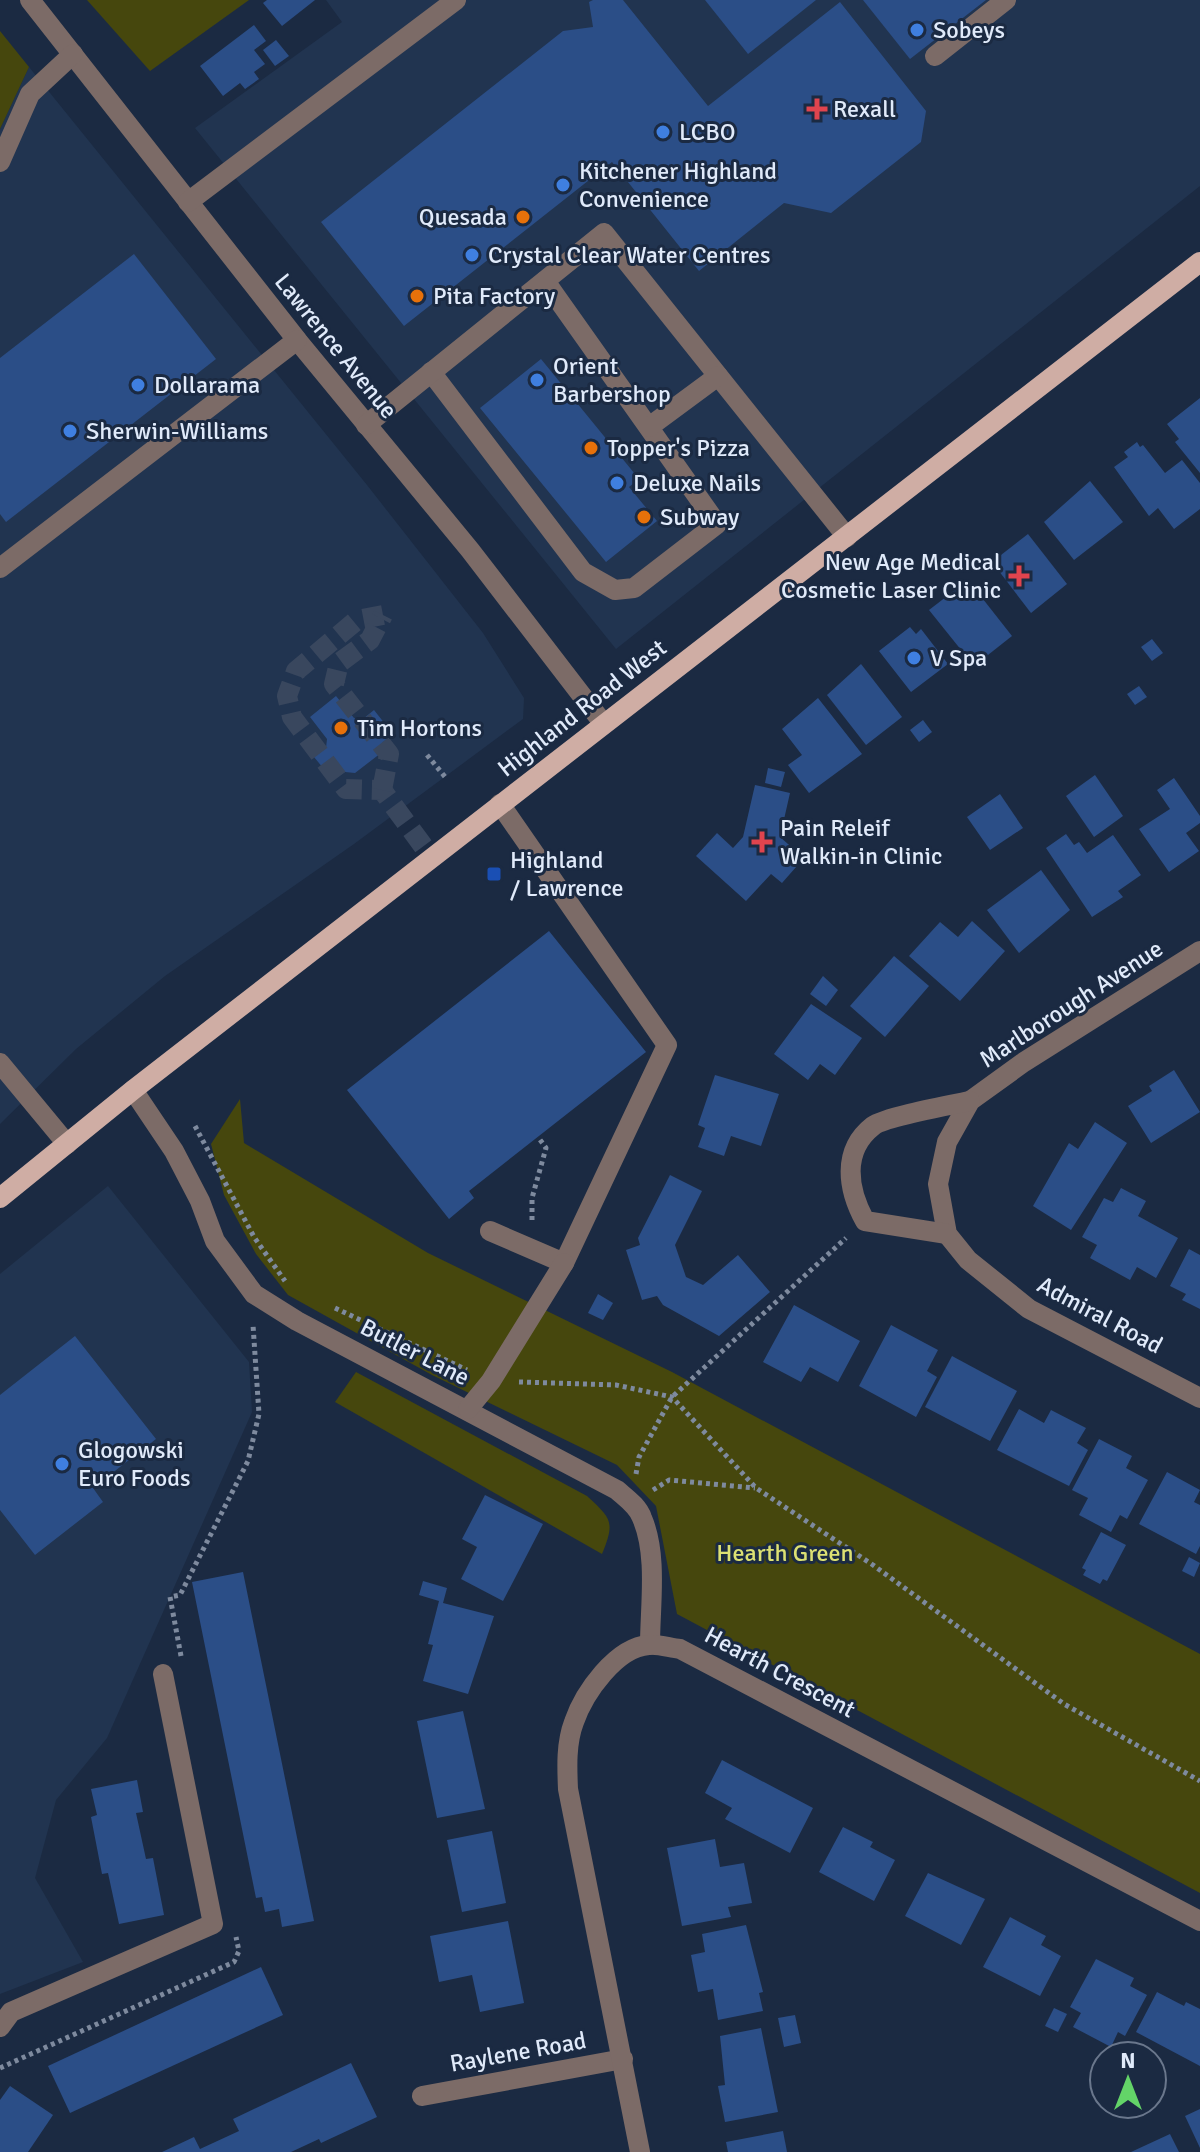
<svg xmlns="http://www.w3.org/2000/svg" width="1200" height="2152" font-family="Signika,sans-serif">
<rect width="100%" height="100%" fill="#1b2a42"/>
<g fill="#213450">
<polygon points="326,0 1200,0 1200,186 616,649 195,128 342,22"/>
<polygon points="29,67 367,485 483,633 524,698 523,719 354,844 165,976 76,1049 0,1124 0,129"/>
<polygon points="108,1186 249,1362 252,1412 107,1738 56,1800 35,1878 83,1962 0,1994 0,1274"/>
</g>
<g fill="#46470d">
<polygon points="87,0 249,0 150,71"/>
<polygon points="0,31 29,67 0,129"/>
<polygon points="240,1099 244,1143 428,1253 672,1372 1200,1654 1200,1893 677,1614 656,1506 617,1465 432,1375 288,1295 256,1254 224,1195 211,1144"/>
<path d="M356 1372 587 1496C612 1519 615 1522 602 1554L335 1402Z"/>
</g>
<g fill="#2b4e87">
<polygon points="267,0 315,0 282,26 263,3"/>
<polygon points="593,0 623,0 708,106 840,2 926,111 921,142 831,213 784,203 699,271 612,162 404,326 321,222 563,31 593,27 589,2"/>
<polygon points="705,0 816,0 748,54"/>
<polygon points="863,0 986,0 910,59"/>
<polygon points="254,25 266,41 254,50 265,64 254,72 259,79 245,89 240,83 223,96 200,66"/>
<polygon points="276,40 289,56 275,66 263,50"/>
<polygon points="134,254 216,359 6,522 0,514 0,358"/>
<polygon points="541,359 639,479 629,487 657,521 606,562 480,408"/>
<polygon points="1200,398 1200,473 1175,442 1179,439 1167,424"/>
<polygon points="1137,442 1140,447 1143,445 1165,473 1182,460 1200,483 1200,509 1174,529 1158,508 1149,516 1114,467 1128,457 1124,452"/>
<polygon points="1090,481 1123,522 1074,560 1044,522"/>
<polygon points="1028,534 1067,584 1031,613 992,562"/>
<polygon points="968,580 1012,636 974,666 929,610"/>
<polygon points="910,627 916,634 921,629 948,664 911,692 879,651"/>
<polygon points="1152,639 1163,653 1152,661 1141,647"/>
<polygon points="861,664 902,717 866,745 827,695"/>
<polygon points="1139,686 1147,697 1135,705 1127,694"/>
<polygon points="336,696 354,718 363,719 374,710 393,734 382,743 381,753 355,773 345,772 333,780 314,757 326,748 327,739 310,717"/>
<polygon points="818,698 862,754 809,793 788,765 802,755 782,729"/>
<polygon points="923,720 932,732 919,742 910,730"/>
<polygon points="768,768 785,772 781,787 765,783"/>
<polygon points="1095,775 1123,816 1094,837 1066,796"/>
<polygon points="1174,778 1200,816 1200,823 1186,833 1199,851 1169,872 1139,829 1170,809 1157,790"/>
<polygon points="755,785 790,793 780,837 804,858 782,883 771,874 746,901 696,856 717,833 733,848 743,837"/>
<polygon points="1000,794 1023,828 990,850 967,817"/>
<polygon points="1066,834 1074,845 1079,842 1087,853 1113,835 1141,875 1118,891 1123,897 1092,917 1046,848"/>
<polygon points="1041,870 1070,910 1019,953 987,910"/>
<polygon points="972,921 1005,951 960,1001 909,956 940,922 958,937"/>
<polygon points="549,931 646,1052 469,1191 474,1198 449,1219 347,1090"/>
<polygon points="894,956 929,986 885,1037 850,1006"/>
<polygon points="823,976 838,990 826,1006 810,994"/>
<polygon points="811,1004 862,1038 835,1075 820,1064 808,1080 774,1054"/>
<polygon points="1174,1070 1200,1112 1151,1143 1128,1106 1152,1091 1149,1086"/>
<polygon points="715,1075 779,1094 761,1146 731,1136 724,1156 698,1147 705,1128 698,1125"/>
<polygon points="1095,1122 1127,1143 1071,1230 1033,1206 1069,1143 1078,1149"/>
<polygon points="670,1175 702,1191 675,1245 686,1277 703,1285 738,1255 770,1292 719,1336 663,1305 657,1296 642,1300 626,1250 640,1245 638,1238"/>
<polygon points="1121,1188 1146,1201 1138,1216 1178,1238 1156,1278 1137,1267 1130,1280 1090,1258 1097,1245 1082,1237 1104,1198 1113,1202"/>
<polygon points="1189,1249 1200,1255 1200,1309 1182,1300 1186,1294 1170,1286"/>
<polygon points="598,1294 613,1303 603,1320 588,1313"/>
<polygon points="794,1305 860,1341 838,1382 810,1367 801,1382 763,1362"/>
<polygon points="891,1325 938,1350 927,1371 937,1377 916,1417 859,1386"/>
<polygon points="75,1336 156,1439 93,1488 103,1502 35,1555 0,1510 0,1395"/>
<polygon points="952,1356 1017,1391 990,1441 925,1407"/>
<polygon points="1019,1409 1044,1423 1051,1410 1086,1428 1077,1443 1088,1450 1069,1486 997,1450"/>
<polygon points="1099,1439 1132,1456 1126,1468 1148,1480 1127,1519 1120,1515 1111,1532 1079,1515 1088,1498 1072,1490"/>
<polygon points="1167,1472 1200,1490 1194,1502 1200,1505 1200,1546 1196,1554 1139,1524"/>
<polygon points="485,1495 543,1524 503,1601 461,1579 477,1547 462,1539"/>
<polygon points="1101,1532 1126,1545 1107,1581 1103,1579 1100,1584 1083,1575 1086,1570 1082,1568"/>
<polygon points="1189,1557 1200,1563 1194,1577 1182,1571"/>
<polygon points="243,1572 314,1921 282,1927 279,1909 265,1912 262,1897 256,1898 192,1582"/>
<polygon points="423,1581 447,1588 443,1603 494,1616 468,1694 423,1681 433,1645 428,1644 439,1601 419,1595"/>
<polygon points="463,1711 485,1809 437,1818 417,1721"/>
<polygon points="722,1760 813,1808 790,1853 725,1819 732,1808 705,1793"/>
<polygon points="137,1780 143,1812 136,1813 146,1859 153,1858 164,1915 119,1924 108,1873 102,1874 91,1817 97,1815 91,1789"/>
<polygon points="843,1827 873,1842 870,1847 895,1860 874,1901 819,1872"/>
<polygon points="492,1831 506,1903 462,1912 447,1840"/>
<polygon points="715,1839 720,1867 744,1863 752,1903 728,1907 731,1917 682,1926 667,1848"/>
<polygon points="928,1873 985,1899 961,1945 905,1916"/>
<polygon points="1010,1917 1046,1936 1041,1945 1061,1956 1040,1996 983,1967"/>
<polygon points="508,1921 524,2003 480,2012 472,1975 439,1982 430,1936"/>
<polygon points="746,1925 763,1992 759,1993 763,2011 718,2020 713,1989 698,1992 691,1955 705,1952 702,1934"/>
<polygon points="1096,1959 1134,1978 1130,1986 1147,1995 1125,2036 1118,2032 1111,2047 1073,2027 1081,2013 1070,2007"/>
<polygon points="261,1967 283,2015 70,2113 48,2066"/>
<polygon points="1157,1992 1184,2006 1186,2002 1200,2009 1200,2066 1136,2032"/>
<polygon points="1054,2008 1067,2014 1058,2032 1045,2026"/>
<polygon points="795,2015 801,2043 784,2047 778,2018"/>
<polygon points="761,2028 778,2112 725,2122 718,2086 725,2085 720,2036"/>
<polygon points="351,2063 377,2117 321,2143 319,2139 291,2152 162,2152 194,2137 200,2149 239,2131 233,2119"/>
<polygon points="10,2086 53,2115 28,2152 0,2152 0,2100"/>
<polygon points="1200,2109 1200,2148 1185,2116"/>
<polygon points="783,2131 787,2152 728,2152 726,2142"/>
<polygon points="1170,2134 1179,2152 1131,2152"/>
</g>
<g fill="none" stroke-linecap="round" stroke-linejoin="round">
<g stroke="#39475e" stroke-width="20" stroke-dasharray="20 10" stroke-linecap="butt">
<polyline points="383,615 357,620 296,671 287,696 292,717 346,789 382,790 432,858"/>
<polyline points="382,790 389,754 334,684 339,663 370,640 383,615"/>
</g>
<g stroke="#7e8a9e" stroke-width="5" stroke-dasharray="4 4" stroke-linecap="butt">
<polyline points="427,755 446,778"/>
<polyline points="195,1126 254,1237 285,1281"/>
<polyline points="532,1220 532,1198 546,1148 538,1137"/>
<polyline points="335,1308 467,1370"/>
<polyline points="519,1382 616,1385 672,1397 756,1488 873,1565 1064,1704 1200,1781"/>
<polyline points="636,1474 639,1457 672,1397 846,1238"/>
<polyline points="653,1490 669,1480 755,1488"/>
<polyline points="181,1656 170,1597 180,1595 248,1461 259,1414 253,1325"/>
<polyline points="0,2068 234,1962 239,1951 236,1937"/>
</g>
<g stroke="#7c6b67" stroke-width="20">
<polyline points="30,0 297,340 470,550 603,723"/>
<polyline points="935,56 1006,0"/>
<polyline points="0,162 30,94 73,54"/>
<polyline points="188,202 456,0"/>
<polyline points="431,372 583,572 615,590 634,588 717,524 545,281"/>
<polyline points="366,425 604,233 847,537"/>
<polyline points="649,427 718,376"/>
<polyline points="0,568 297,340"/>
<polyline points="1200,951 1024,1062 970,1101 947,1142 938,1184 947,1234 968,1260 1029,1309 1200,1398"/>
<polyline points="0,1063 67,1144"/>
<path d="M133 1090 174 1151 200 1201 215 1241 254 1294 297 1321 617 1490C626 1498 638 1506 642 1518 658 1555 650 1606 650 1645"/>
<polyline points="490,1231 564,1263 667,1045 500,804"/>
<path d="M947 1234 865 1221C848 1190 841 1151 873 1126 885 1117 951 1105 970 1101"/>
<polyline points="468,1409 491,1381 564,1263"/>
<polyline points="0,2027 11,2012 213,1924 163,1674"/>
<polyline points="422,2096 623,2059"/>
<path d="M640 2152 568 1789C567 1767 566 1743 574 1722 584 1693 616 1647 649 1645 659 1644 670 1648 680 1649L1200 1921"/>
</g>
<polyline stroke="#cfada4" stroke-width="20" points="0,1198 133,1090 1200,262"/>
</g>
<g fill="#3f7fe0" stroke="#1b2a42" stroke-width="3">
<circle cx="917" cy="30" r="8"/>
<circle cx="663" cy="132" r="8"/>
<circle cx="563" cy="185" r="8"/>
<circle cx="472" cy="255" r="8"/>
<circle cx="537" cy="380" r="8"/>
<circle cx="138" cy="385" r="8"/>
<circle cx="70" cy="431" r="8"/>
<circle cx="617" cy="483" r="8"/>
<circle cx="914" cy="658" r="8"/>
<circle cx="62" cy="1464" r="8"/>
</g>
<g fill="#e0444e" stroke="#1b2a42" stroke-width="3">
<path d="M813 97h8v8h8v8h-8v8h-8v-8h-8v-8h8z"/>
<path d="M1015 564h8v8h8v8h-8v8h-8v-8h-8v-8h8z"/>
<path d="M758 830h8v8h8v8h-8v8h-8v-8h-8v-8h8z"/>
</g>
<g fill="#e8710a" stroke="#1b2a42" stroke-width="3">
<circle cx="523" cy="217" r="8"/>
<circle cx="417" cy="296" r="8"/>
<circle cx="591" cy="448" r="8"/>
<circle cx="644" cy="517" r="8"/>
<circle cx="341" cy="728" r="8"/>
</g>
<rect fill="#1a4fb4" stroke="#1b2a42" stroke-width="3" x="486" y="866" width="16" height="16" rx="4"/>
<g text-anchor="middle" stroke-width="6" stroke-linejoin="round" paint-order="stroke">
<g font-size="24" fill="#e0eafa" stroke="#1b2a42" text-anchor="start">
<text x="933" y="38">Sobeys</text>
<text x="833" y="117">Rexall</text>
<text x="679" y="140">LCBO</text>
<text x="579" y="179">Kitchener Highland<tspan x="579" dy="28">Convenience</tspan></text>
<text x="507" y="225" text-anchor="end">Quesada</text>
<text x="488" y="263">Crystal Clear Water Centres</text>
<text x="433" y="304">Pita Factory</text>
<text x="553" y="374">Orient<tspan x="553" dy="28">Barbershop</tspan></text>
<text x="154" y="393">Dollarama</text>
<text x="86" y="439">Sherwin-Williams</text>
<text x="607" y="456">Topper's Pizza</text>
<text x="633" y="491">Deluxe Nails</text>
<text x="660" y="525">Subway</text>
<text x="1001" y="570" text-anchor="end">New Age Medical<tspan x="1001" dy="28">Cosmetic Laser Clinic</tspan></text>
<text x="930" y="666">V Spa</text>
<text x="357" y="736">Tim Hortons</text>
<text x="780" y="836">Pain Releif<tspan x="780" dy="28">Walkin-in Clinic</tspan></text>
<text x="510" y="868">Highland<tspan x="510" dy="28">/ Lawrence</tspan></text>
<text x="78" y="1458">Glogowski<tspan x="78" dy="28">Euro Foods</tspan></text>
</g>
<g font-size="24" fill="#e0eafa" stroke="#1b2a42">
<text transform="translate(336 346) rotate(51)" y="8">Lawrence Avenue</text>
<text transform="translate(582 708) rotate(-38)" y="8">Highland Road West</text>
<text transform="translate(1071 1004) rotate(-33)" y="8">Marlborough Avenue</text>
<text transform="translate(1100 1315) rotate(28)" y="8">Admiral Road</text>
<text transform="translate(415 1352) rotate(27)" y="8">Butler Lane</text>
<text transform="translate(780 1672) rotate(28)" y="8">Hearth Crescent</text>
<text transform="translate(518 2052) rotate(-10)" y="8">Raylene Road</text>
</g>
<g font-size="24" fill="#dde173" stroke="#1b2a42">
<text x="785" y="1561">Hearth Green</text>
</g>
</g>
<g transform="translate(1128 2080)"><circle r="38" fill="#1b2a42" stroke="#6a778c" stroke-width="2"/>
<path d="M0-6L14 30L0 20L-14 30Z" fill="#63d468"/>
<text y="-12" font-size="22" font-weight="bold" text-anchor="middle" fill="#e0eafa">N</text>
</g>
</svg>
